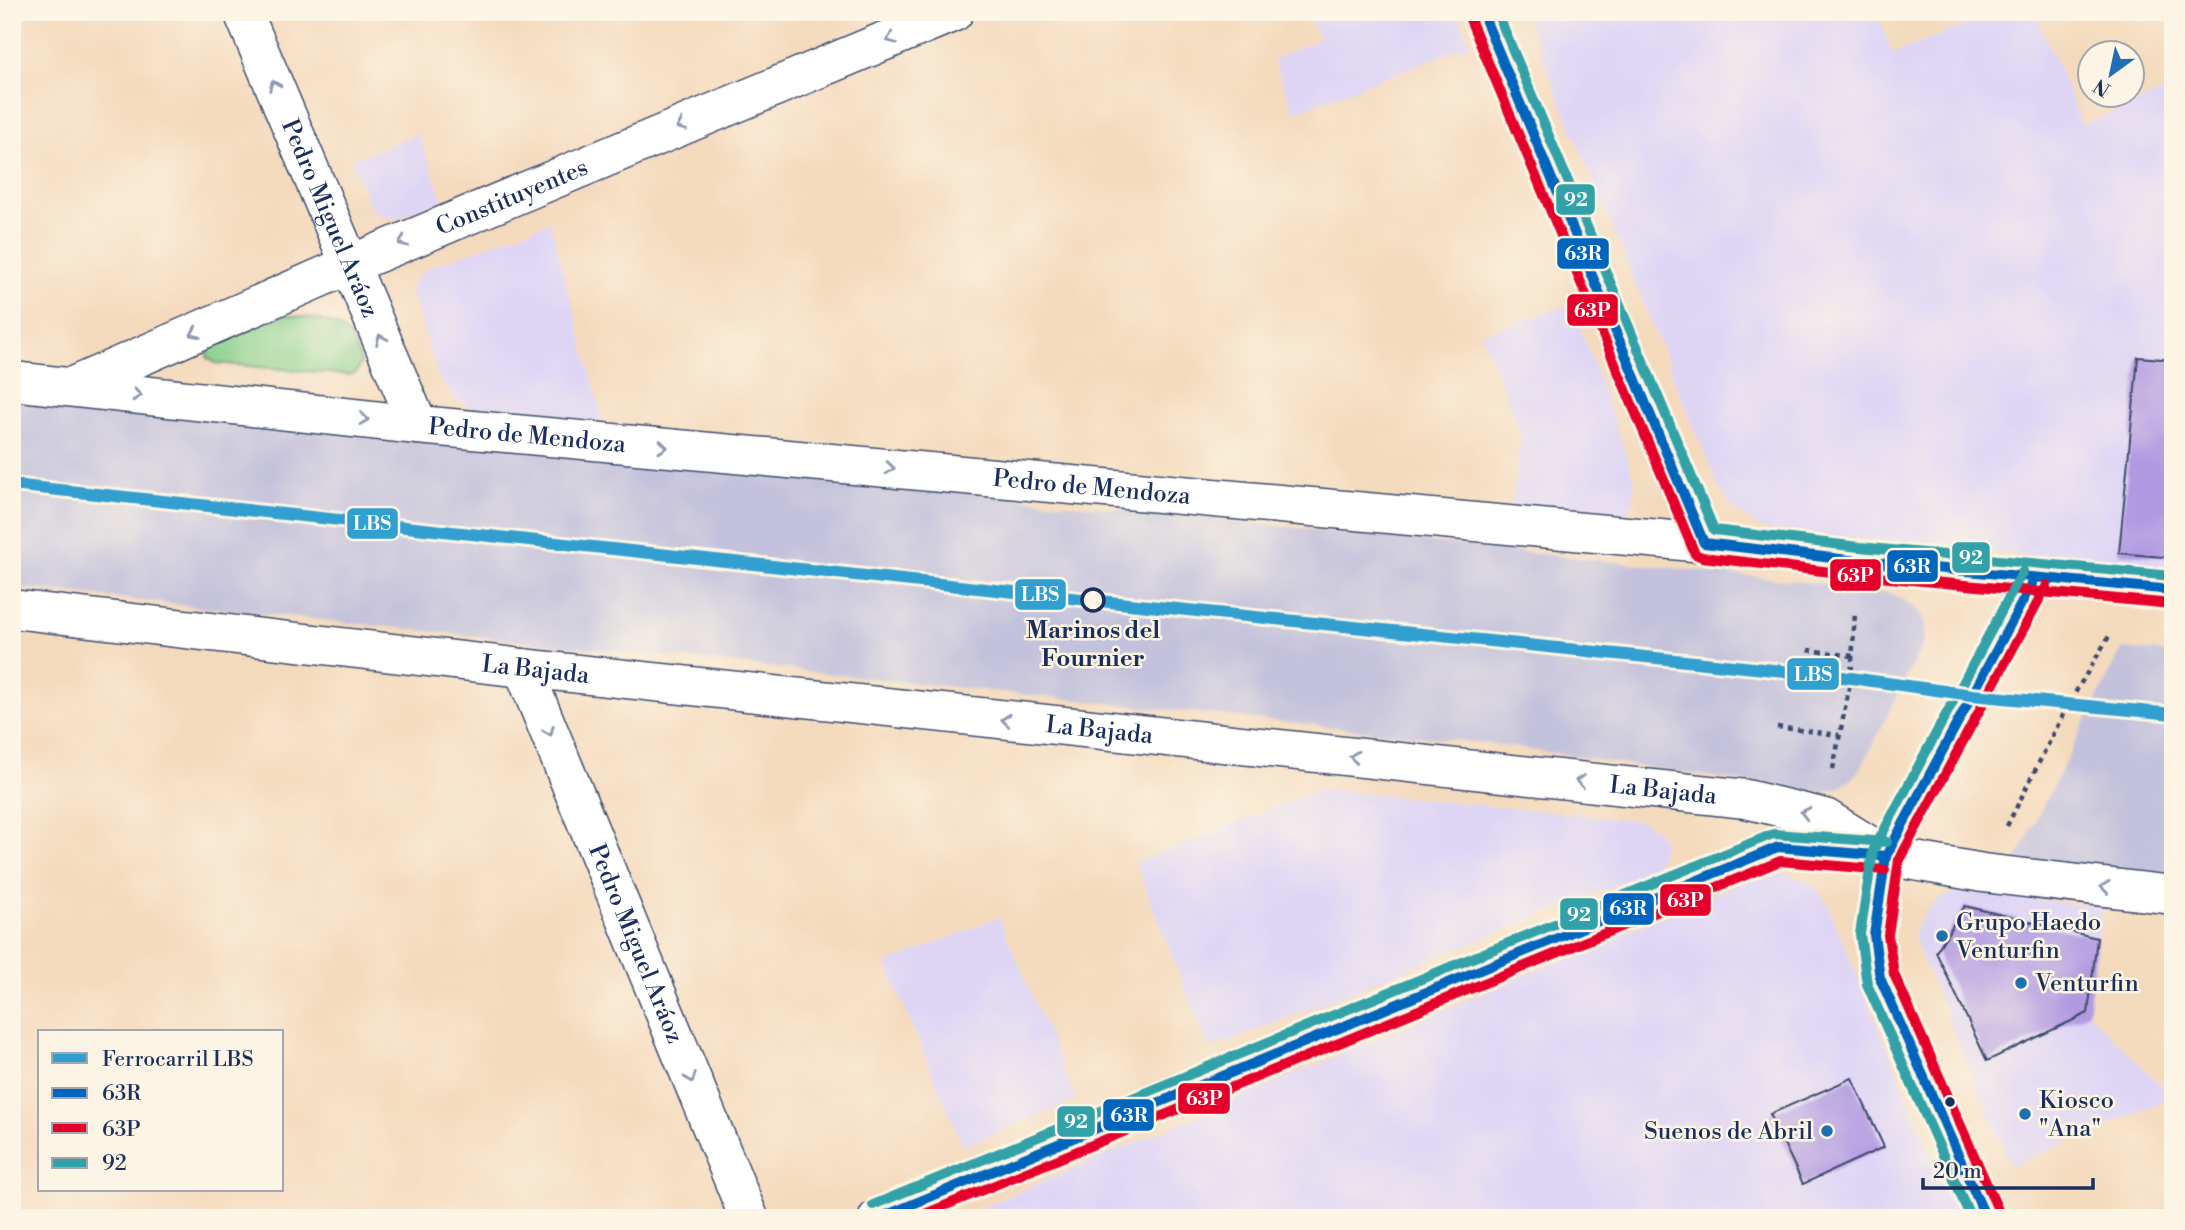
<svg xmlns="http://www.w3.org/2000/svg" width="2185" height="1230" font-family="'Libre Bodoni',serif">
<rect width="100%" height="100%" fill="#fcf5e5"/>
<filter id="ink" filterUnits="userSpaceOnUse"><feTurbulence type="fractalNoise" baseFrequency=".0143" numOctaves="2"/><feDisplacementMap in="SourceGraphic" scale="14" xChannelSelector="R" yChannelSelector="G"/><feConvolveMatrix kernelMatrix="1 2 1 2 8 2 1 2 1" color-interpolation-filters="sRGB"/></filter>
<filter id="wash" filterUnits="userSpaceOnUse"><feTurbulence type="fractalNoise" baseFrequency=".00686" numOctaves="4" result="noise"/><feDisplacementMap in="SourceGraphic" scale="28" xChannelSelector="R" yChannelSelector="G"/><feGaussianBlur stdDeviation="1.57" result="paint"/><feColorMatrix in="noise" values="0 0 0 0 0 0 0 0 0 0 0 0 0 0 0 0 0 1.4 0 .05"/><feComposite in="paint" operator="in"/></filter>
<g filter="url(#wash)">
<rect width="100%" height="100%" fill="#f4dabd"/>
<g fill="#ded5f5">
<polygon points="1307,12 1457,12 1471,44 1294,112 1273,59 1319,39"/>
<polygon points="1524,12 1876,12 1893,54 1997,12 2035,12 2082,125 2173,88 2173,570 1763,529 1736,512 1719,488"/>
<polygon points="418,134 443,200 399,217 381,216 369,205 351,159"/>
<polygon points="550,222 604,423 482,413 455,398 439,379 410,289 419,276 430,267"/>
<polygon points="1572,304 1635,481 1633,502 1625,517 1511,512 1521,434 1481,334"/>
<polygon points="1320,789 1641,821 1657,831 1663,842 1661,856 1653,870 1209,1049 1136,863"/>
<polygon points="1773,869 1812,883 1827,903 1958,1218 958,1218"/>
<polygon points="1960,891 2102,907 2088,1013 2173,1097 2011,1166 1914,939 1916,927 1927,911 1938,899"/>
<polygon points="999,917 1076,1100 963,1146 886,964"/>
</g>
<g fill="#c3c1db">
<polygon points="12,391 1869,589 1893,594 1916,608 1925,622 1924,642 1861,768 1850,780 1839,788 1819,793 1492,744 12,587"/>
<polygon points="2122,649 2173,653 2173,887 2011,870"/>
</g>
<path fill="#88cf8a" stroke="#527f74" stroke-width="2" d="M283 315C304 316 341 320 352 340 356 347 358 355 361 362L356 373 349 375 215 363 207 357 208 348 274 317Z"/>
<g id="blocks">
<g fill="#b09ae2">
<polygon points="2138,357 2173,360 2173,558 2119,553"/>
<polygon points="1965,906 2097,938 2088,1013 1987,1061 1936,952"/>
<polygon points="1852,1078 1884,1147 1803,1184 1770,1114"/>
</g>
</g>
</g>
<g filter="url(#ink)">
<use href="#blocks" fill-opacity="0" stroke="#3c496c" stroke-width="2"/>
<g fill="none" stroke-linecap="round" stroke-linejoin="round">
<defs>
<g id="minor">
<path id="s1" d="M243 12 418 425"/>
<polyline points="1482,12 1704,543"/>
<path id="s2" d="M12 381 418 425 1704 543 1858 561 2173 590"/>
<path id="s3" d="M71 387 349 265 954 12"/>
<path id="s4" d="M12 609 523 668 1746 799 1825 818 1886 856 1983 873 2173 895"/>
<path id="s5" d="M523 668 749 1218"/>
<polyline points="878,1218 1778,847 1880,856"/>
<polyline points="1986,1218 1880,978 1874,935 1886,856 2035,578"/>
</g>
</defs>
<use href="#minor" stroke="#3c496c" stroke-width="41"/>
<g stroke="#3c496c" stroke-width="4.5" stroke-dasharray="5 5" stroke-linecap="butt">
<polyline points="1808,650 1853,656"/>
<polyline points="1777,727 1839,735"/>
<polyline points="1833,769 1851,678 1855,612"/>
<polyline points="2007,826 2069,703 2111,633"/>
</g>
<use href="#minor" stroke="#fff" stroke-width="38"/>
<defs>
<g id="bus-1">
<polyline points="1482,12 1704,543 1858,561 2173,590"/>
<polyline points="879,1218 1778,847 1886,856"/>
<polyline points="1986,1218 1880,978 1874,935 1886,856 2035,578"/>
</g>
<g id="bus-2">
<polyline points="1469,17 1695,554 1702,557 1857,575 2172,604"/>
<polyline points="1999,1212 1894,974 1888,935 1899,860 2047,585"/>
<polyline points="915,1218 1780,861 1885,870"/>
</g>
<g id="bus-3">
<polyline points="1497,12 1714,530 1859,547 2173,576"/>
<polyline points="873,1205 1773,834 1887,842"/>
<polyline points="1971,1218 1867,984 1860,934 1873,851 2023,571"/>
</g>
</defs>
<use href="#bus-1" stroke="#fcf5e5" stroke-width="16"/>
<use href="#bus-2" stroke="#fcf5e5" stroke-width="16"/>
<use href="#bus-3" stroke="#fcf5e5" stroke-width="16"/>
<use href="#bus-1" stroke="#0065bd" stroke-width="10"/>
<use href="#bus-2" stroke="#e4002b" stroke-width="10"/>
<use href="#bus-3" stroke="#33a2a8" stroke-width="10"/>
<defs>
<polyline id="rail-1" points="12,485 1090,600 1851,678 1972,695 2173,714"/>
</defs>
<use href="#rail-1" stroke="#fcf5e5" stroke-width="18"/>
<use href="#rail-1" stroke="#319fd0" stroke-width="12"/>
</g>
<defs><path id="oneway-chevron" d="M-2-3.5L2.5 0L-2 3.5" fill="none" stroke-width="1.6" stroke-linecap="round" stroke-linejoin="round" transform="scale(1.75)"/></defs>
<g stroke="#8d97ae">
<use href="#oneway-chevron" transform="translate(891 39) rotate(157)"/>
<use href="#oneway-chevron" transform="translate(274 85) rotate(-113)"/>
<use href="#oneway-chevron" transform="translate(681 126) rotate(157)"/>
<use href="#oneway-chevron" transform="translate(403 242) rotate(157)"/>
<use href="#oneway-chevron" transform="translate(195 333) rotate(156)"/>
<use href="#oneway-chevron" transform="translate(381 339) rotate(-113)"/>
<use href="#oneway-chevron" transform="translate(137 395) rotate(6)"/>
<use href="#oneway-chevron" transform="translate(364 419) rotate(6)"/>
<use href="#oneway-chevron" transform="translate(663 447) rotate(5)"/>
<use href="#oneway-chevron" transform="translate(890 468) rotate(5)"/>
<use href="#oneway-chevron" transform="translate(1006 720) rotate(-174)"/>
<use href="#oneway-chevron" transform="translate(549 731) rotate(68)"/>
<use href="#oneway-chevron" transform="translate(1354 757) rotate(-174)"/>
<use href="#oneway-chevron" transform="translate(1580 781) rotate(-174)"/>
<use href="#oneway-chevron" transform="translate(1805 813) rotate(-166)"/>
<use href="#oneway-chevron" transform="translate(2105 887) rotate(-173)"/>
<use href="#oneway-chevron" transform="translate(691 1078) rotate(68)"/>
</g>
</g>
<circle fill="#fcf5e5" stroke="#1b2f5e" stroke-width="3.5" cx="1093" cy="600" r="11"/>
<g fill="#1f6fb2" stroke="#fcf5e5" stroke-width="2.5">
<circle cx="1942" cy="936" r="7"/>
<circle cx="2021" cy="983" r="7"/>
<circle cx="2025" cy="1114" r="7"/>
<circle cx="1827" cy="1131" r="7"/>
</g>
<circle fill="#1b2f5e" stroke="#fcf5e5" stroke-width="2.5" cx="1950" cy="1102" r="6"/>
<g text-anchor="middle" stroke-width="5" stroke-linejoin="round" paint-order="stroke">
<g font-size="24" fill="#1b2f5e" stroke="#fcf5e5">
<text dy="8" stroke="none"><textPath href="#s3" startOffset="480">Constituyentes</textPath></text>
<text dy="8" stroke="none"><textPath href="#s1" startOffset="224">Pedro Miguel Aráoz</textPath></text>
<text dy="8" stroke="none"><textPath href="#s2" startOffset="518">Pedro de Mendoza</textPath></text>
<text dy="8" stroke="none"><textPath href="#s2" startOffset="1085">Pedro de Mendoza</textPath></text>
<text dy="8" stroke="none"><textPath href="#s4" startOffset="527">La Bajada</textPath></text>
<text dy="8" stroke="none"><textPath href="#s4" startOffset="1094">La Bajada</textPath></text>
<text dy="8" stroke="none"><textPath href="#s4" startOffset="1661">La Bajada</textPath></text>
<text dy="8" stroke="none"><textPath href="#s5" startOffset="298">Pedro Miguel Aráoz</textPath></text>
</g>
<g font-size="24" font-weight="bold" fill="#1b2f5e" stroke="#fcf5e5">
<text x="1093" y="638">Marinos del<tspan x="1093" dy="28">Fournier</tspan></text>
</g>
<g font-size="24" fill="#1b2f5e" stroke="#fcf5e5" text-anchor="start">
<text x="1956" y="930">Grupo Haedo<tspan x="1956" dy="28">Venturfin</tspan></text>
<text x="2035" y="991">Venturfin</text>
<text x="2039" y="1108">Kiosco<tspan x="2039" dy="28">"Ana"</tspan></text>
<text x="1813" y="1139" text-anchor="end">Suenos de Abril</text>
</g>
</g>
<g stroke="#fcf5e5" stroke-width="2.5">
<rect x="1555" y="183" width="41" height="33" rx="7" fill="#33a2a8"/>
<rect x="1556" y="237" width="54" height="33" rx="7" fill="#0065bd"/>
<rect x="1566" y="293" width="53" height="34" rx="7" fill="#e4002b"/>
<rect x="346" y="507" width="53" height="33" rx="7" fill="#319fd0"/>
<rect x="1951" y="541" width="40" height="33" rx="7" fill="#33a2a8"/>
<rect x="1886" y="549" width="53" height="34" rx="7" fill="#0065bd"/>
<rect x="1829" y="558" width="53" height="34" rx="7" fill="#e4002b"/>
<rect x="1014" y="578" width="53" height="33" rx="7" fill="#319fd0"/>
<rect x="1786" y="657" width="54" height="34" rx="7" fill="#319fd0"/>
<rect x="1659" y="883" width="53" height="34" rx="7" fill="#e4002b"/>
<rect x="1602" y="892" width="53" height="34" rx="7" fill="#0065bd"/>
<rect x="1559" y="897" width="40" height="34" rx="7" fill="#33a2a8"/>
<rect x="1177" y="1082" width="54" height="33" rx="7" fill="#e4002b"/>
<rect x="1102" y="1098" width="53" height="34" rx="7" fill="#0065bd"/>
<rect x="1056" y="1105" width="40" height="33" rx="7" fill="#33a2a8"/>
</g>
<g font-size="19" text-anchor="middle" font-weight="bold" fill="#fff">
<text x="1576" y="206">92</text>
<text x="1583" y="260">63R</text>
<text x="1592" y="317">63P</text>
<text x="372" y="530">LBS</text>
<text x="1971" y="564">92</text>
<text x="1912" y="573">63R</text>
<text x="1855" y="582">63P</text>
<text x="1040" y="601">LBS</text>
<text x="1813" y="681">LBS</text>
<text x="1685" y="907">63P</text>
<text x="1628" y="915">63R</text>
<text x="1579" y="921">92</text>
<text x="1204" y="1105">63P</text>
<text x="1129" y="1122">63R</text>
<text x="1076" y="1128">92</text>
</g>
<rect width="2185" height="1230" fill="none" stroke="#fcf5e5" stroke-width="42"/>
<rect x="38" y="1030" width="245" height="161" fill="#fcf5e5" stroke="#a2a6af" stroke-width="2"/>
<rect x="52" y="1053" width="35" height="10" fill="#319fd0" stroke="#a2a6af" stroke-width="2"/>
<text x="102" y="1066" font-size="21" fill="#1b2f5e">Ferrocarril LBS</text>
<rect x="52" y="1088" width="35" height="10" fill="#0065bd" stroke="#a2a6af" stroke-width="2"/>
<text x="102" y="1100" font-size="21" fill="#1b2f5e">63R</text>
<rect x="52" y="1123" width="35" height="10" fill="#e4002b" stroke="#a2a6af" stroke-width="2"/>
<text x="102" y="1136" font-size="21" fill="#1b2f5e">63P</text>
<rect x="52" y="1158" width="35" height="10" fill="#33a2a8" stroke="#a2a6af" stroke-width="2"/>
<text x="102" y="1170" font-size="21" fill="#1b2f5e">92</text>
<g transform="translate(2111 74) rotate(213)"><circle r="33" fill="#fcf5e5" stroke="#a2a6af" stroke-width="2"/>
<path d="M0-5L12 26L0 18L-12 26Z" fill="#1f6fb2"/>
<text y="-10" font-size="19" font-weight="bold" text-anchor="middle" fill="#1b2f5e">N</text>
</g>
<path d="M1923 1178v10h170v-10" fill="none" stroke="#1b2f5e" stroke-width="3.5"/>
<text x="1933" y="1178" font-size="21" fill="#1b2f5e" stroke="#fcf5e5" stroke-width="5" paint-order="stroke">20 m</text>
</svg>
